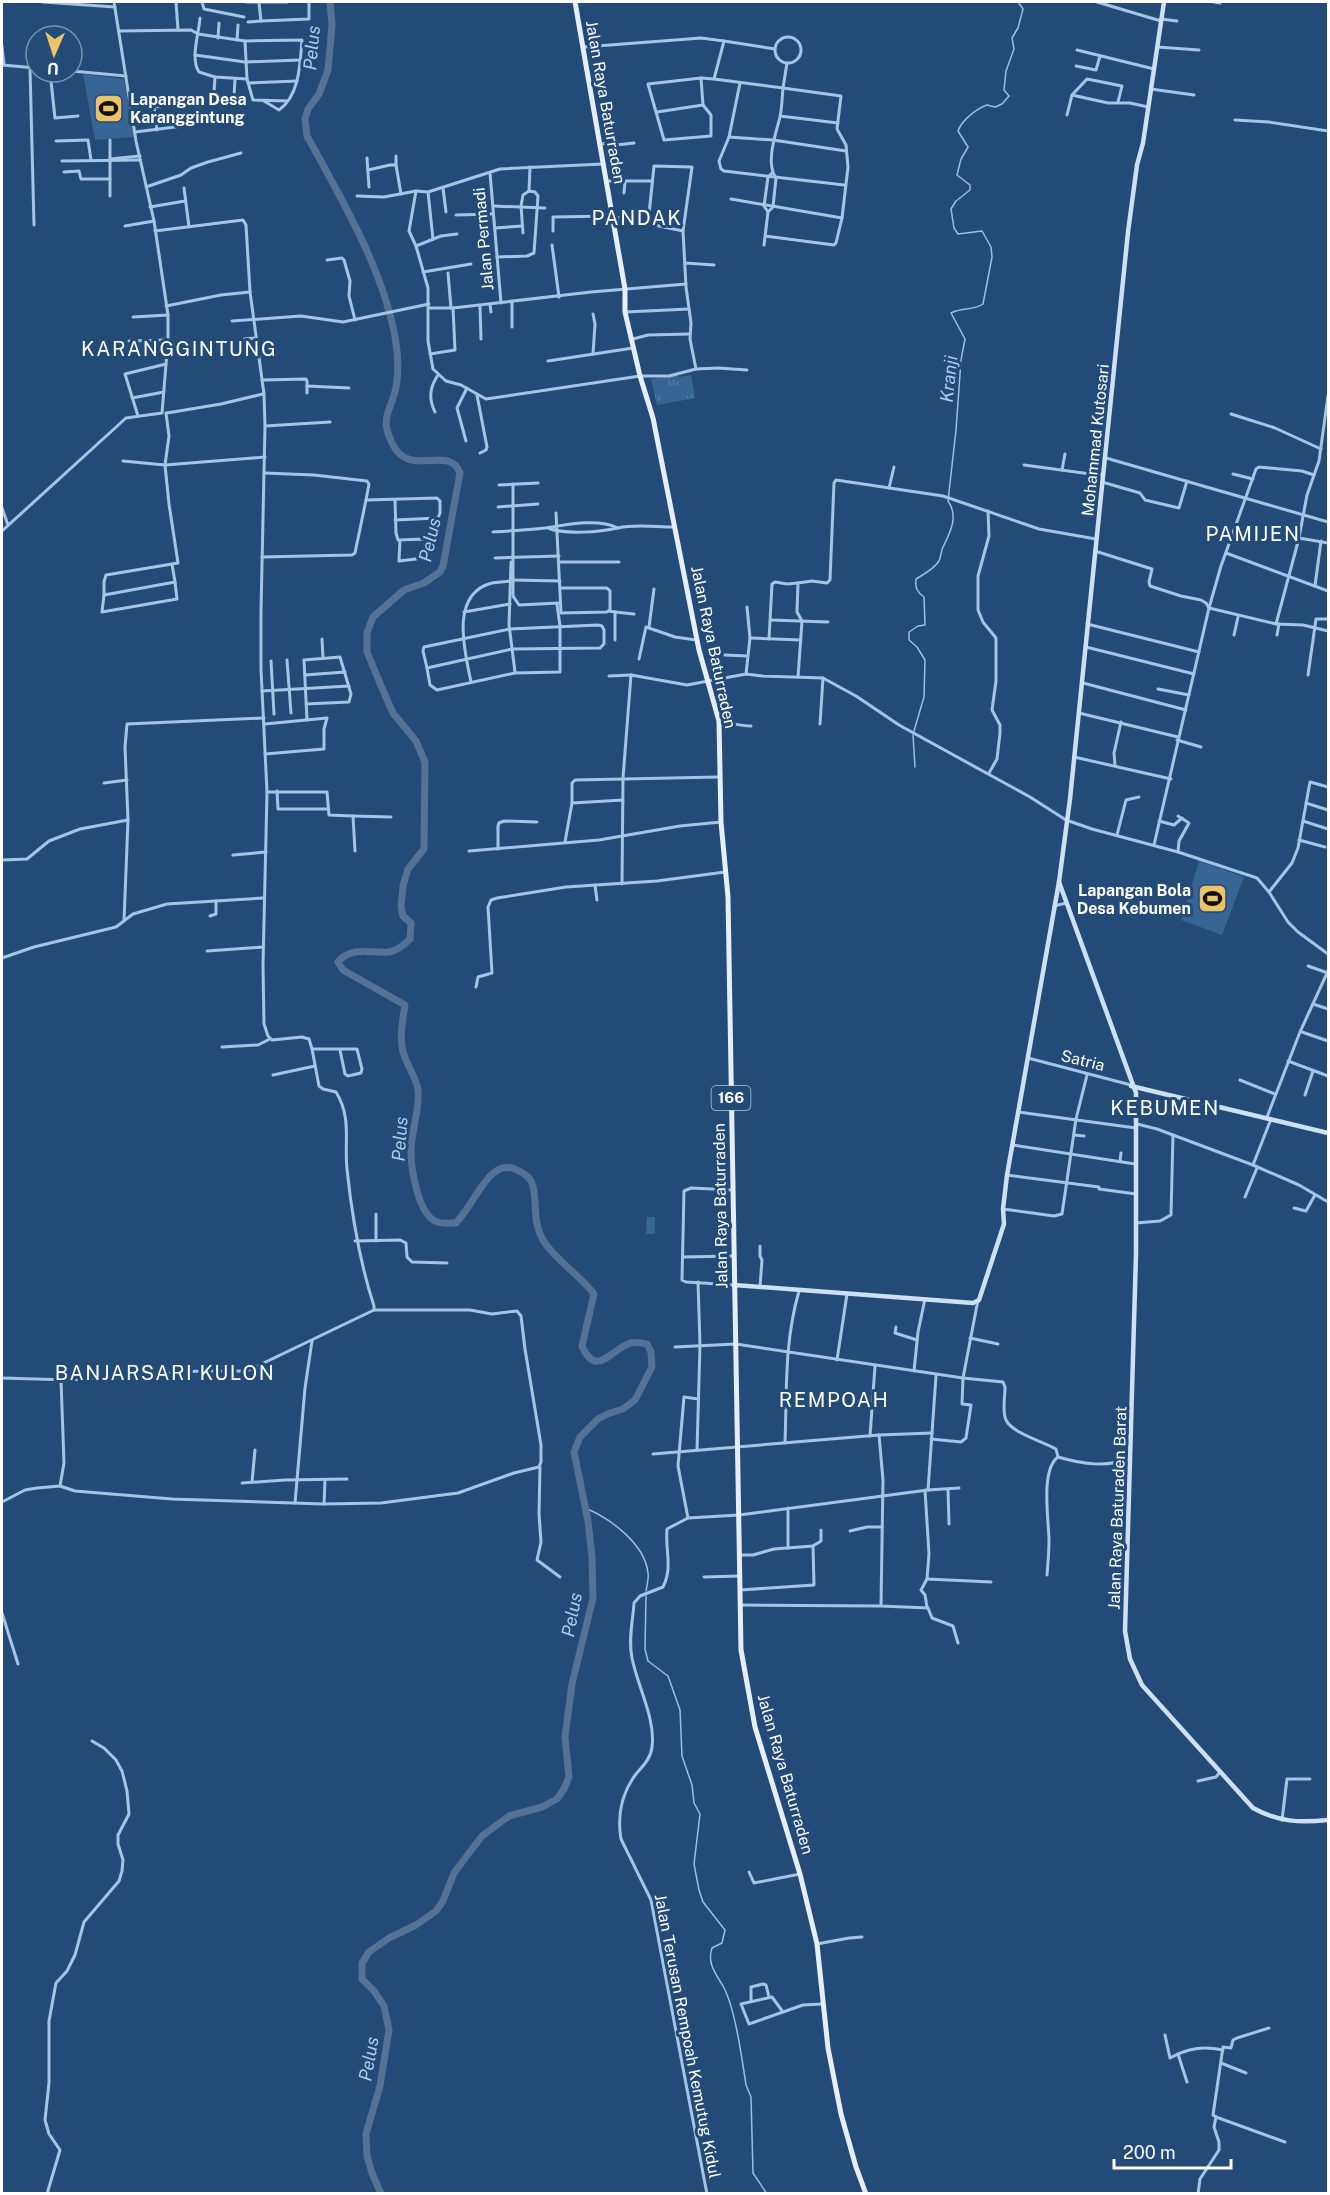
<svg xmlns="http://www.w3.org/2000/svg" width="1330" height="2195" font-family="'Public Sans',sans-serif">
<defs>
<pattern id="grass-tufts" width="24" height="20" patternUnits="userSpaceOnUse" patternTransform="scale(1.5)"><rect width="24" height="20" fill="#376596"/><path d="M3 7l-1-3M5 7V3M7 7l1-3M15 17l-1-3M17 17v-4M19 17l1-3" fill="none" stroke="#557ca6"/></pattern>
</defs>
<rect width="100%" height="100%" fill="#244b78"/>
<polygon fill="url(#grass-tufts)" points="678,375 679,377 691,375 695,398 657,405 651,379"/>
<g fill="#376596">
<polygon points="83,74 124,79 134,137 95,140"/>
<polygon points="1199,861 1244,877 1222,935 1181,920"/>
<polygon points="647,1217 655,1217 655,1234 646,1234"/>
</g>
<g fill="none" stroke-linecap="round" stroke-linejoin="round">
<g stroke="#9abfe4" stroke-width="1.5">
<path d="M914 731 924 697 925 660 917 647 909 640V632L918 626 925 625 924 597C917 592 915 588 916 579 924 574 934 569 939 561 941 557 941 551 943 547 950 533 959 516 948 501L956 430 961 360 965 339 951 313C961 307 973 311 983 304L992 257 991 247 982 231 958 234 954 228 951 209 956 201 970 190V185L957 175 961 159 968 147 958 131C962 120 976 109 987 105L995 107 1002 104 1009 96 1004 90 1006 71 1014 49 1012 38 1018 28 1023 9 1018 2"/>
<polyline points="913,735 915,767"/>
<path d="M585 1508C610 1518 645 1544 648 1573 649 1578 647 1585 646 1591"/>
<path d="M646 1596 645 1649 648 1661 668 1676 680 1710 682 1756 692 1785 694 1803 700 1814 694 1864 699 1890 703 1902 725 1930 722 1943 712 1948C707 1963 715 1973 723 1986 735 2007 742 2059 746 2085L751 2097 753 2173 767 2194"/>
</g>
<path stroke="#557193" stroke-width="7" d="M330 2 332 25 328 70 319 94 308 109 305 119 307 136C340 196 383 269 395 337 398 353 399 371 396 387 391 413 379 416 392 443 409 480 449 443 460 473L443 566 440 572 424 583 404 590 388 604 373 617 367 633V652L382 688 393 713 416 741 425 762 424 849 408 869 403 886 401 907 403 916 411 923 410 939C405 944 397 951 389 952 372 954 352 945 338 962L343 970 405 1005C402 1024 398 1043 406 1060 410 1070 417 1080 418 1090 420 1111 411 1131 411 1151 411 1169 418 1215 437 1222 443 1224 450 1223 456 1223 461 1217 466 1211 470 1204 480 1190 495 1158 517 1170 524 1173 531 1178 533 1186 537 1203 533 1220 541 1236 550 1256 580 1275 594 1294L582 1346C596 1378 610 1351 628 1344 633 1341 641 1343 647 1344L651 1352 652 1367 635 1400 623 1409 607 1414 598 1419 580 1437 574 1452 588 1521 592 1557 593 1598 572 1684 565 1737 569 1777 564 1789 557 1799 542 1807 509 1816 482 1836 454 1873 443 1901 436 1911 416 1925 389 1938 369 1952 362 1963V1979L374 1991 384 2006 389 2030 380 2086 366 2134 367 2156 372 2173 381 2194"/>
<g stroke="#a6c4e3" stroke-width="3">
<polyline points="43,2 115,7"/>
<polyline points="176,2 178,30"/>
<polyline points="202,2 204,9 244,17"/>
<polyline points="246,2 287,2"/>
<polyline points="1097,2 1161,21"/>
<polyline points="1214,2 1220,3"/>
<polyline points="259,3 261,21 309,19 309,2"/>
<path d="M200 18C199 33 190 59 199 72L215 77 247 79"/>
<polyline points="1161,19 1177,21"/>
<polyline points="248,22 261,21"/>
<path d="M119 31 191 30 198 34 245 41 302 40C300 63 300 95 279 110L264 101"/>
<circle cx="788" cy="50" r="13"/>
<polyline points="218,38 219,23"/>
<polyline points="237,40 238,25"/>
<polyline points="245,41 247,79 253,100 287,101"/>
<polyline points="724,41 775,49"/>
<polyline points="2,46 4,65"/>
<polyline points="584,47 701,38 724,41 714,79 783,88 787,63"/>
<polyline points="1157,47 1199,50"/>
<polyline points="1077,50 1154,69"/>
<polyline points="195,55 245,62 300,60"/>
<polyline points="2,65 36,68"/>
<polyline points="1076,66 1096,70 1100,56"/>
<polyline points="30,68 34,225"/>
<polyline points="72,71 126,76"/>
<polyline points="50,72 55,118 78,116"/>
<polygon points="701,78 703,105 711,115 711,136 664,140 648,84"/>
<polyline points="701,78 714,79"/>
<polyline points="248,83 297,81"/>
<polyline points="1151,89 1194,95"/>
<polyline points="214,93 215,77"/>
<polyline points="1072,95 1108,103 1130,103 1148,107"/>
<polyline points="234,97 235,79"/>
<polyline points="657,112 703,105"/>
<polyline points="1067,115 1072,95 1087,79 1122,86 1118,102"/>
<polyline points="780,116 838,123"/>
<polyline points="1235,120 1269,122 1328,131"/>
<polyline points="157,130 154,107 198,102"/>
<polyline points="135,132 199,124"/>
<polyline points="729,137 740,83"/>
<polyline points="110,140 110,196"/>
<polyline points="56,141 88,140 91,160"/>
<polyline points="601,144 610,143 616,145 634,143"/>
<polyline points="396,156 396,165 401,194"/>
<polyline points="367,158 369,187"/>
<polyline points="110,159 140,156"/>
<polyline points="62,161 140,160"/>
<polyline points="368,170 390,165 396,165"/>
<polyline points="64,172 79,171 81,179 110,179"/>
<polyline points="490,173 501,303"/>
<polyline points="607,181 652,181"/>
<polyline points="844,185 724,171 721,169 719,161 729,137 773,140 846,151"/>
<polyline points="146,187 181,175 191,168 208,162 241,153"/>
<polyline points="184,188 189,227"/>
<polyline points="443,188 446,212"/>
<polyline points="416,191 409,231 416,246 428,288 428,341 433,369 446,381 461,385 486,399 640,376 669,376 696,369 718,368 747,370"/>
<polyline points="529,191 530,167"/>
<polyline points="428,192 433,239"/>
<polyline points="624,193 625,181"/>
<polyline points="357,196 384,197 416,191 428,192 500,169 603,164"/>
<polyline points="731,199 842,218"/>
<polyline points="493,206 545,208"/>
<polyline points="150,207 185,201"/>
<polyline points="768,212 764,206 768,177 772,173"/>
<polyline points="456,215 493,214"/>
<polyline points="125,226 154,221"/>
<polyline points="495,228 522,226"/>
<path d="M155 231 243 220 246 225 250 292 264 394 265 426 261 611V669L267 792 263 965 264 1024 268 1036 272 1040 302 1037 309 1039 312 1049 319 1086 323 1089 336 1092C352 1118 344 1141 347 1169 352 1217 359 1260 374 1306V1310"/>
<polyline points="553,231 553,217 611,216 683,231 692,167 654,166 648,224"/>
<polyline points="683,231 686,287 691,323 690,339 696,369"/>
<polyline points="552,245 559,297"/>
<path d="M764 245 768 212 773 207 776 178C765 163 776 133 780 117 782 108 782 98 783 88L841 96 837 129 846 145 848 167 842 218 836 243 834 245 765 236"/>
<polyline points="416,246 441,236 457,234"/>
<polyline points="497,257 527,256 534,253 538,196 535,192 529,191 523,195 521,206 523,233"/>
<polyline points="327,260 342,258 344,260 350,281 349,296 355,320"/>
<polyline points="685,263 714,265"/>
<polyline points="423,272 471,264"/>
<polyline points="448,273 451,308"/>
<polyline points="490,304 491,312"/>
<polyline points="166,306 221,295 250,292"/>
<polyline points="480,306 481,339"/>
<polyline points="429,308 453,308 591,292 686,284"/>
<polyline points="625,312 689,309"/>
<polyline points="593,314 595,324 593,354"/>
<polyline points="133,317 168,315"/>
<polyline points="232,321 301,316 343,322 429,304"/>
<polyline points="512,327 512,302"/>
<polyline points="244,339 256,338"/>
<polyline points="633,339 648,335 690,334"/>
<polyline points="129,341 168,340"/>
<polyline points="430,354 455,350 453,308"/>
<polyline points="548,361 633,348"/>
<polyline points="262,380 306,379 307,381 307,393"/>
<polyline points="307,386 349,388"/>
<polyline points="477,395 487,447 486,450 480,453"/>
<polyline points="132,398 164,392"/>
<path d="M435 412C428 398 430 387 438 375"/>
<polyline points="166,413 169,436 165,465 169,504 178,563 106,575 104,582 104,595 175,582 172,564"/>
<polyline points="167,413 221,404 263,394"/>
<polyline points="1231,414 1275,428 1321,449"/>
<polyline points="138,416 125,374 166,364"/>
<polyline points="265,426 330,422"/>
<polyline points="466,441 457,408 467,388"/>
<polyline points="1106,458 1328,522"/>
<polyline points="123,461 165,465 265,457"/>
<polyline points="1024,465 1098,475 1102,474"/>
<polyline points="1062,470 1065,454"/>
<polyline points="265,473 314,475 367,481 369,484 366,500 437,498 440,501 440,513 438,518 395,520"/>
<polyline points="1233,474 1253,479"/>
<polyline points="1102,482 1140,493 1145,500 1179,508 1187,481"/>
<polyline points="513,484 513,596 519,605 559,603"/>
<polyline points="499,485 538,483"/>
<polyline points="889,488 894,467"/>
<polyline points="395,500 396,533 398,540 425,539 428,543 416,559 399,561 400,540"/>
<polyline points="498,507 538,504"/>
<polyline points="2,508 8,525"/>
<polyline points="988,511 989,536 978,576 978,610 983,622 996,638 996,681 992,710 1000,725 1000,733 997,759 989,773"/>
<polyline points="556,513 561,613 607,612 610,610 610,591 607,588 560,588"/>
<path d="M548 528C565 535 600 532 618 528 635 524 656 527 674 527"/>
<polyline points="2,531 126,418 162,413 168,340 168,315 154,221 136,141 114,2"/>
<path d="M493 532C510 531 528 530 545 528 566 525 597 518 618 528"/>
<polyline points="1299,538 1328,543"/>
<polyline points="1095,551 1152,569 1149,582 1150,586 1181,596 1201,600 1206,603 1209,608 1276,624 1299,538 1307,495 1319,461 1328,396"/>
<polyline points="1226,553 1328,591"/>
<polyline points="262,557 352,555 355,553 366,500"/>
<polyline points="495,558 559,556"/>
<polyline points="511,562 509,625 515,672"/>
<polyline points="560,562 619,562"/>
<polyline points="513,580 560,581"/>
<polyline points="1315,586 1321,541"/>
<polyline points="104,595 102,612 177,599 175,582"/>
<polyline points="609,611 615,612 615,640"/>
<polyline points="464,612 510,604"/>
<polyline points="615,612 634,614"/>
<polyline points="771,620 828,622"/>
<polyline points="1087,624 1199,652"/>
<polyline points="1276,624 1303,625 1328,631"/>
<polygon points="598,625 602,626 604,630 604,644 600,648 512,649 427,668 423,651 424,647 510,629"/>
<polyline points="649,627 654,589"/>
<polyline points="1234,635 1238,617"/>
<polyline points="1277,635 1279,624"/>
<polyline points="750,638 801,640"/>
<polyline points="322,639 323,658"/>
<polyline points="769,639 772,584 775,582 787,584 798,583"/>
<polyline points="1086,647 1194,674"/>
<polyline points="725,655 747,656"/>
<polyline points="639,659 646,627 675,637 696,640"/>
<polyline points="287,660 291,713"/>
<polyline points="271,661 274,714"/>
<polyline points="427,668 430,685 437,690 515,673 560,672 560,626 557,604"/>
<polyline points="746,674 750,638 747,607"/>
<polyline points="305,675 345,672"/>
<polyline points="1308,675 1316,619 1328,619"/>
<polyline points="609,676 631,675"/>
<polyline points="798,677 802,621 797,612 798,583 812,581 827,583 830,580 834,483 836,480 943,496 1039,529 1096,539"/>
<path d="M471 682C465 652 449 594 492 583 498 582 504 582 510 581"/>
<polyline points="1083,683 1186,710"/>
<polyline points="1158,689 1189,695"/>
<polyline points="262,691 349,686"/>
<polyline points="306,704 349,702 351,694 340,657 304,660 307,720"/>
<polyline points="1079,713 1178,737"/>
<path d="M719 721C730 722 739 726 751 726"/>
<polyline points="265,724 327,718 324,729 324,749 265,754"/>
<polyline points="820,724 823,678"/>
<polyline points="1177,740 1201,747"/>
<polyline points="1074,757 1171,779"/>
<polyline points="1115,765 1114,753 1121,722"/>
<polyline points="104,783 127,780"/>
<polyline points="277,791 278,809 328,809"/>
<polyline points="267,792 327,792 329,815 353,816 355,851"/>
<polyline points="572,803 623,800"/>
<polyline points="1306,803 1328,810"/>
<polyline points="353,816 391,817"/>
<polyline points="1159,821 1174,825 1182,818"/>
<polyline points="1303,821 1328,829"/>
<polyline points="1117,835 1126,800 1139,797"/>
<polyline points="1299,840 1325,847"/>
<polyline points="565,842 572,803 572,783 575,780 719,777"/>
<polyline points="1154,845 1209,608 1221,566 1256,469 1259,467 1302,471 1314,475"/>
<polyline points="498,849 498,826 499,823 504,821 537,822"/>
<polyline points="469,851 599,840 680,826 721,822"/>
<polyline points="1178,852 1179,841 1189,823 1178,816"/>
<polyline points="233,855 266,852"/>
<polyline points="2,860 27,859 49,841 80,829 128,820 125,747 127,724 264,718"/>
<polyline points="622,884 623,778 631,675 687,685 746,674 762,676 823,678 856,696 899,725 1030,797 1066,820 1092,829 1178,852 1257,878 1269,892 1288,922 1298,932 1328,954"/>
<polyline points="595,885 597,900"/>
<polyline points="1269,892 1292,863 1298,848 1310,782 1328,787"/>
<polyline points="1054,906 1066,903"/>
<polyline points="210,916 216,914 216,901"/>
<polyline points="124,921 128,820"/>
<polyline points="207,951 263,947"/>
<polyline points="2,958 34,947 116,927 133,914 167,904 264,898"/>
<polyline points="1308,966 1328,973"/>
<polyline points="476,987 478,977 492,973 488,907 491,900 497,898 566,887 657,881 725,872"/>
<polyline points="1313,1004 1328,1009"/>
<polyline points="1302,1032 1328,1041"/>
<polyline points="222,1047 258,1045 270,1039"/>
<polyline points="312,1049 357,1049 362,1069 361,1073 348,1076 345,1074 340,1050"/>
<polyline points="1028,1058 1131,1085"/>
<polyline points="1288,1061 1328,1076"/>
<polyline points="273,1075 315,1066"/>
<polyline points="1240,1080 1275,1094"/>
<polyline points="1305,1095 1313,1071"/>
<polyline points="1018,1112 1136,1128"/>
<polyline points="1267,1117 1300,1032 1328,971"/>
<polyline points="1137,1124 1157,1129 1253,1165 1299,1185 1328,1202"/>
<polyline points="1074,1135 1084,1136"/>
<polyline points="1013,1145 1135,1164"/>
<polyline points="1120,1161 1121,1153"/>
<polyline points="1253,1165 1271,1119"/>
<polyline points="1007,1175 1099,1187 1099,1189 1136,1194"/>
<polyline points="733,1190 691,1188 684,1191 682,1280 686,1282 734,1285"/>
<polyline points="1245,1197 1257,1168"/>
<polyline points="1294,1208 1306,1211 1315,1195"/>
<polyline points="1003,1209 1054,1216 1062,1214 1076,1119 1087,1075"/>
<polyline points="376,1214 376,1241"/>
<polyline points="1136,1223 1160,1221 1171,1215 1173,1135"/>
<polyline points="355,1241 400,1240 406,1243 407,1257 412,1262 447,1263"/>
<polyline points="683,1257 734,1256"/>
<polyline points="760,1287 762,1260 760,1256 760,1246"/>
<polyline points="896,1327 895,1333 917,1340"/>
<polyline points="970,1338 998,1344"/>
<polyline points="675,1347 736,1344 963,1378 978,1300"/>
<polyline points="837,1360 847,1294"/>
<polyline points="914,1371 918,1332 925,1299"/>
<polyline points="2,1378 69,1380 200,1371 247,1371 374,1310 470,1310 492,1314 517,1311 521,1316 525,1349 541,1445 541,1462 539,1467 514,1473 458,1493 381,1503 324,1504 172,1499 75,1491 60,1486 37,1488 25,1490 2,1502"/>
<polyline points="879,1435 883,1480 881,1606 928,1608 932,1618 953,1626 958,1643"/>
<polyline points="870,1436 875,1366"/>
<path d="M931 1439 961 1442 966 1438 971 1405 962 1404 963 1378 1003 1382 1005 1387C1005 1396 1002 1412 1006 1420 1012 1433 1044 1442 1056 1449L1058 1457"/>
<path d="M785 1443C787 1390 784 1343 799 1291"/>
<polyline points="697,1450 700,1345 698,1282"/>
<polyline points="653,1454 879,1435 932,1433"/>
<path d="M1058 1457C1082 1464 1107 1468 1130 1458"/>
<polyline points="540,1467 539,1514 541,1542 537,1560 560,1577"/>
<polyline points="252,1482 255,1450"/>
<polyline points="242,1483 285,1480 347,1479"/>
<polyline points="60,1486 64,1463 61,1380"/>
<polyline points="948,1489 949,1524"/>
<polyline points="925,1490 929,1554 927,1579 921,1590 925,1595 927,1607"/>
<polyline points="928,1490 959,1488"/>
<polyline points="295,1503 305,1388 312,1341"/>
<polyline points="324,1504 325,1480"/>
<polyline points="788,1508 788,1548"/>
<polyline points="688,1518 678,1466 684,1397 698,1399"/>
<polyline points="850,1531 867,1527 882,1527"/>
<polyline points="739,1555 753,1555 774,1549 813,1546"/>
<path d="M1047 1575C1048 1563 1049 1552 1049 1541 1049 1521 1040 1470 1058 1457"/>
<polyline points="704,1577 739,1576"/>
<polyline points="927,1579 991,1582"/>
<polyline points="740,1590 814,1585 813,1546 821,1541 821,1530"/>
<polyline points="741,1605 880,1606"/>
<polyline points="2,1613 18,1664"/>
<polyline points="1198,1781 1216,1777 1220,1772"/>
<polyline points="1282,1820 1287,1779 1310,1779"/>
<polyline points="749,1872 754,1883 800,1874"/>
<polyline points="817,1944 849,1938 862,1937"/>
<polyline points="751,2001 751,1987 763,1984 766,1985 769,1997"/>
<polyline points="783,2012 772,1997 741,2004 749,2024 803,2005 822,2004"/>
<path d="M1165 2035 1170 2058C1188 2048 1203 2046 1223 2050"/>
<polyline points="1178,2054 1187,2082"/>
<polyline points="1221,2063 1246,2073"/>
<polyline points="1216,2117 1285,2142"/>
<polyline points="47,2194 60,2150 49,2134 45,2120 49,2083 49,2021 56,1983 67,1971 75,1955 84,1922 119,1881 122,1871 123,1860 118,1844 118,1835 129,1814 127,1791 122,1771 116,1760 104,1748 92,1741"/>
<path d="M707 2194 651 1900 621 1839C617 1815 621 1794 636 1774 643 1766 651 1758 652 1747 656 1719 637 1685 632 1658 628 1640 633 1620 634 1603L640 1596 663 1587C673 1568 665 1550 667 1529L688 1518 739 1515 928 1490 936 1376"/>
<polyline points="1198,2194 1200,2179 1219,2150 1219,2142 1214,2127 1216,2117 1213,2115 1223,2047 1231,2048 1233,2040 1237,2038 1269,2028"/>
</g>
<g stroke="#cee0f4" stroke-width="4.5">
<path d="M1059 882 1136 1093V1254L1125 1631 1130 1659 1142 1685 1253 1808C1278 1822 1300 1823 1328 1820"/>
<polyline points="1131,1086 1328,1133"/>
<polyline points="734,1285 973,1303 979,1300 1004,1224 1003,1209 1007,1175 1059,882 1070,799 1128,232 1137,165 1143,143 1164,2"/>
</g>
<polyline stroke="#e5effc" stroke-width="5" points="575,2 625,289 625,312 640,376 653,418 699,650 719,721 721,822 728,897 741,1650 755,1727 800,1874 817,1944 828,2048 841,2114 856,2167 866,2194"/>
</g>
<defs>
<symbol id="stadium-square" viewBox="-11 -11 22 22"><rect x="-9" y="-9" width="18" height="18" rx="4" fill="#edc36a" stroke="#244b78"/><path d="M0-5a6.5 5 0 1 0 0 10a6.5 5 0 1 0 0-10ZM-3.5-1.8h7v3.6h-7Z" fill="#111"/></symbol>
</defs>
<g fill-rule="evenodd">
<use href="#stadium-square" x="92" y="92" width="33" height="33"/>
<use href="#stadium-square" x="1196" y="882" width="33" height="33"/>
</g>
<g text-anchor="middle" stroke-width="6" stroke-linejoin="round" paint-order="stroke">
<rect fill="#244b78" stroke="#bdc9d6" stroke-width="1.5" x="711.5" y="1086" width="39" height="24" rx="4.5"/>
<g font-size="15" font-weight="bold" fill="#fff">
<text x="731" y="1103">166</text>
</g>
<g font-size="16" font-weight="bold" fill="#fff" stroke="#244b78" text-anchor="start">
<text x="130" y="105">Lapangan Desa<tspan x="130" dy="18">Karanggintung</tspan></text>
<text x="1191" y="896" text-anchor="end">Lapangan Bola<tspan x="1191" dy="18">Desa Kebumen</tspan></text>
</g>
<g font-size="16" fill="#fff" stroke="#244b78">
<text transform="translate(606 102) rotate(80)" y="6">Jalan Raya Baturraden</text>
<text transform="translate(483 239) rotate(-95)" y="6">Jalan Permadi</text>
<text transform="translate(1095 440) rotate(-84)" y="6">Mohammad Kutosari</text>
<text transform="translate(714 647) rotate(78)" y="6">Jalan Raya Baturraden</text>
<text transform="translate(1083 1060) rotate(14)" y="6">Satria</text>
<text transform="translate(720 1206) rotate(-91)" y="6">Jalan Raya Baturraden</text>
<text transform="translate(1117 1508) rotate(-88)" y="6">Jalan Raya Baturaden Barat</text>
<text transform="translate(786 1774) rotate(74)" y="6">Jalan Raya Baturraden</text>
<text transform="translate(688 2036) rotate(79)" y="6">Jalan Terusan Rempoah Kemutug Kidul</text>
</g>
<g font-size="18" font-style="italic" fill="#b1cdeb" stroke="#244b78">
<text transform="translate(312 48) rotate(-85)" y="6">Pelus</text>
<text transform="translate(949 379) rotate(-84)" y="6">Kranji</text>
<text transform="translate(430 540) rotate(-77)" y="6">Pelus</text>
<text transform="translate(400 1139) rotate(-86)" y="6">Pelus</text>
<text transform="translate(572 1615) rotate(-79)" y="6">Pelus</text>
<text transform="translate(369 2059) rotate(-80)" y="6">Pelus</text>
</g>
<g font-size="20" letter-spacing="1.5" fill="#fff" stroke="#244b78">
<text x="637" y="225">PANDAK</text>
<text x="179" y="356">KARANGGINTUNG</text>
<text x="1253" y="541">PAMIJEN</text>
<text x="1165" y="1115">KEBUMEN</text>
<text x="165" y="1380">BANJARSARI KULON</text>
<text x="834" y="1407">REMPOAH</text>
</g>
</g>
<rect width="1330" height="2195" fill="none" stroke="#ffffff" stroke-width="6"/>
<g transform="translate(54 54) rotate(183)"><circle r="28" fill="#244b78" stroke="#7c93ae" stroke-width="1.5"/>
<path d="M0-4.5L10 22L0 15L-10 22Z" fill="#edc36a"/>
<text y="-9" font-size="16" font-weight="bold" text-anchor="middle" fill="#ffffff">U</text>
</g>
<path d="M1114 2159v9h117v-9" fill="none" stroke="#ffffff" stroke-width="3"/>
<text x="1123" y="2159" font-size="18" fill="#ffffff" stroke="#244b78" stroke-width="4.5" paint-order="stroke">200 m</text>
</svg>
